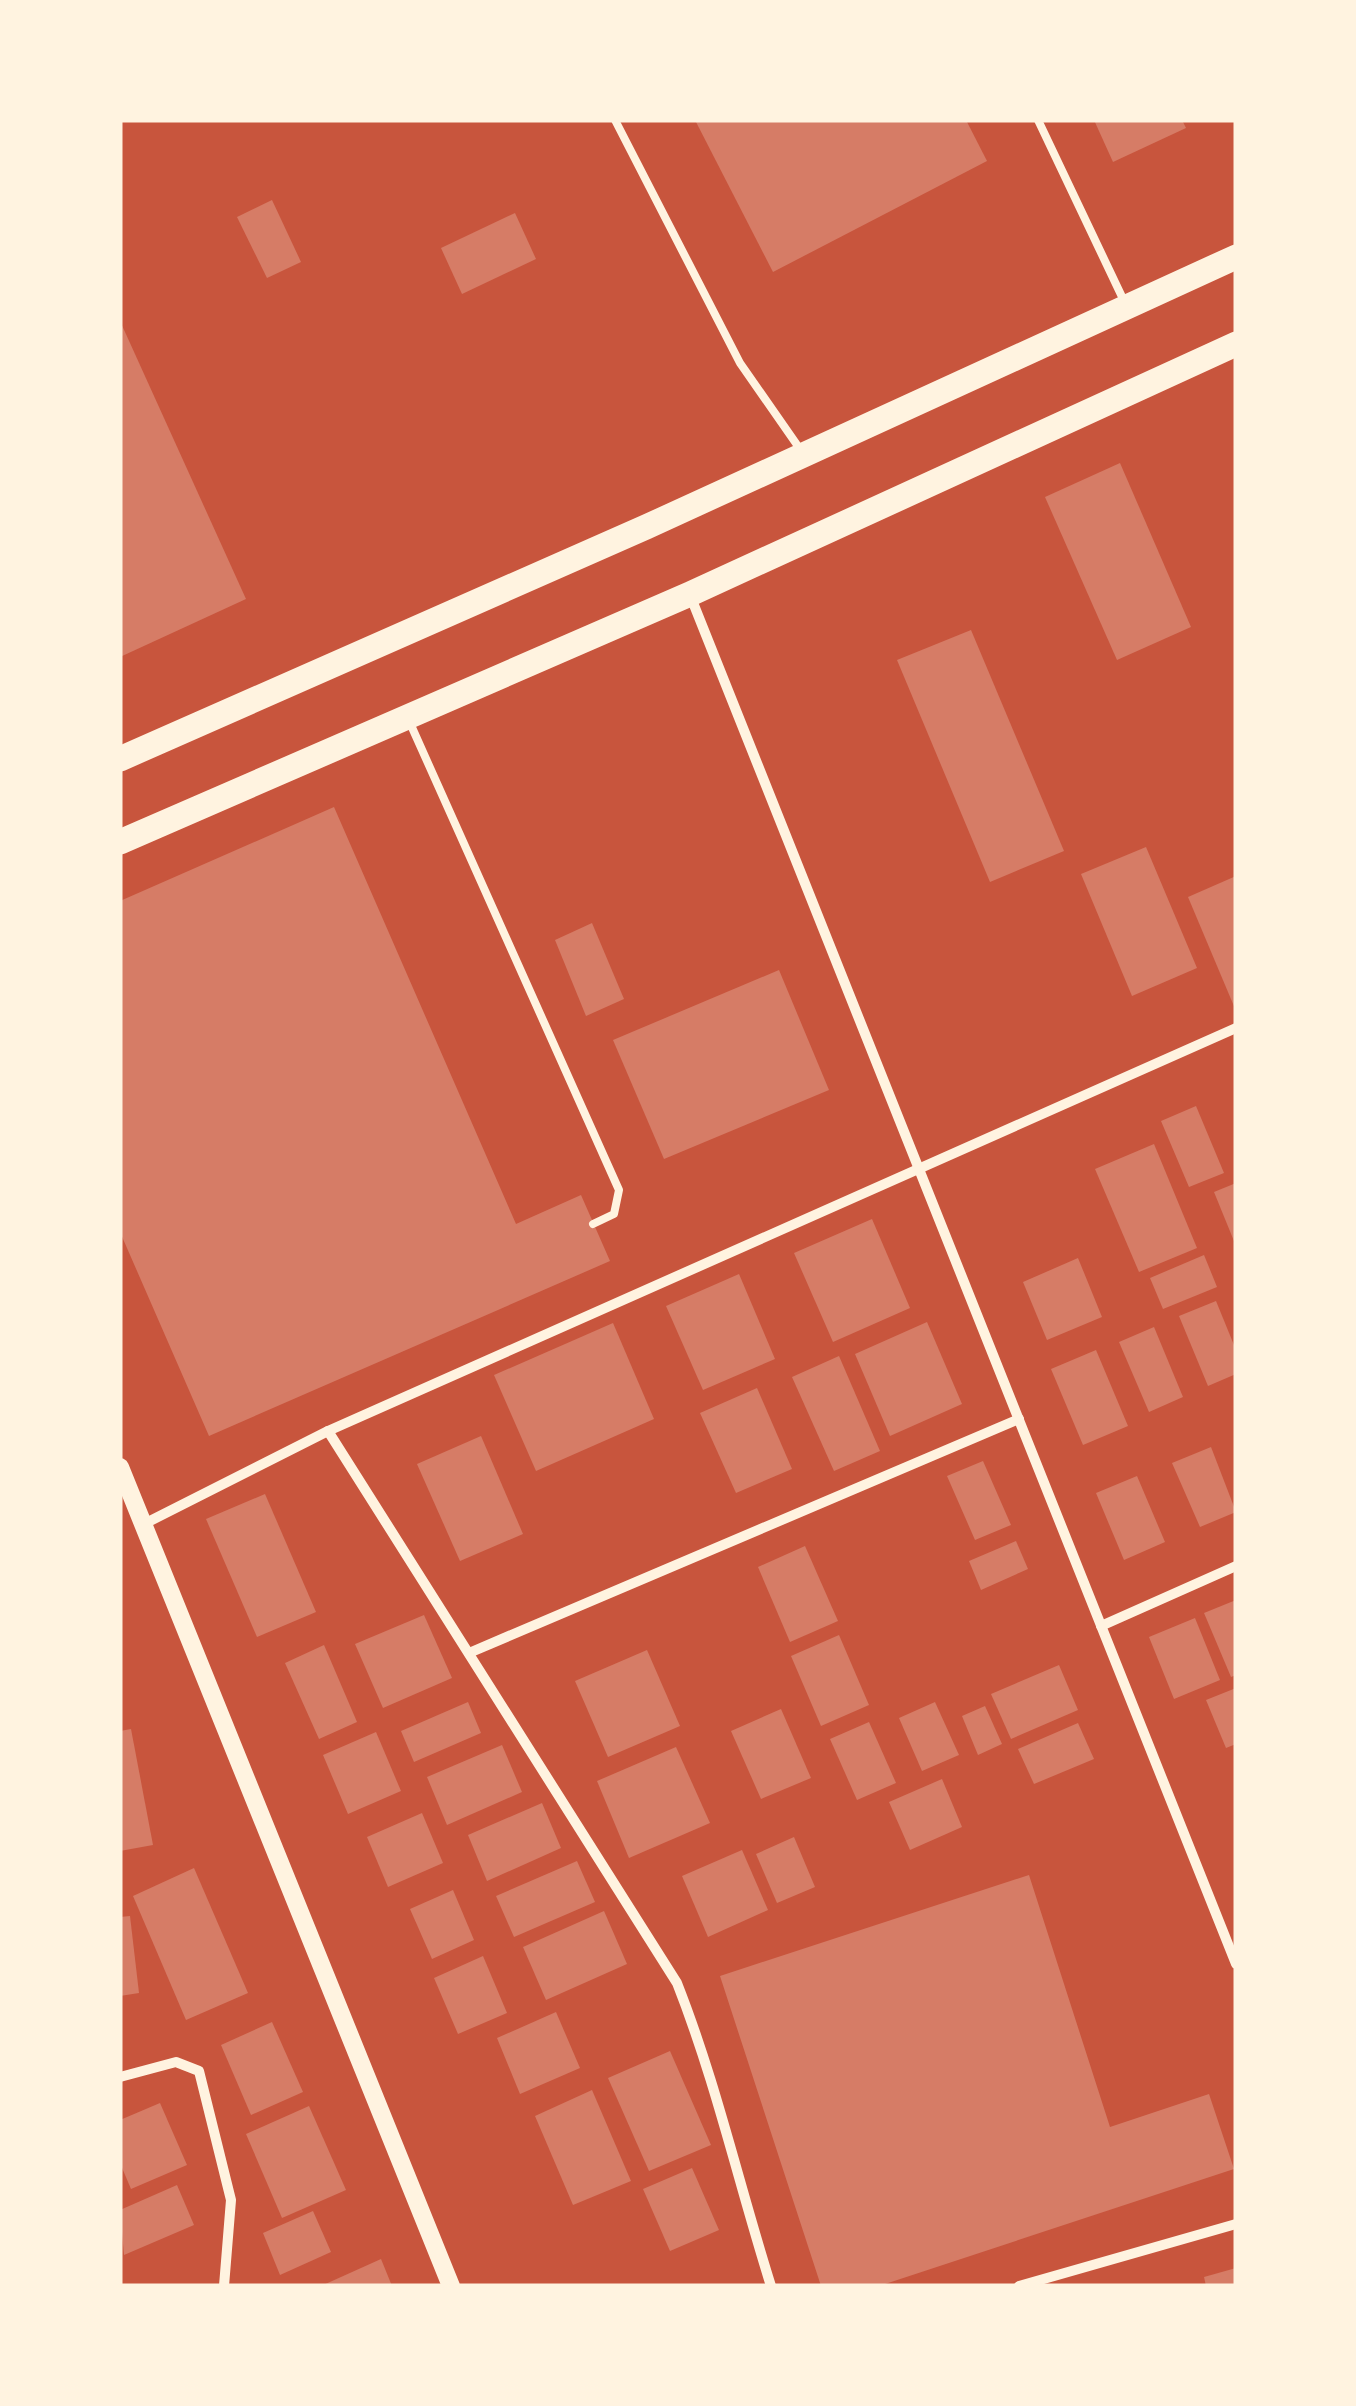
<svg xmlns="http://www.w3.org/2000/svg" width="1356" height="2406" font-family="Raleway,sans-serif">
<rect width="100%" height="100%" fill="#c8553d"/>
<g fill="#d67c66">
<polygon points="695,120 966,120 987,161 773,272"/>
<polygon points="1094,120 1182,120 1186,128 1113,162"/>
<polygon points="272,200 301,262 267,278 237,217"/>
<polygon points="515,213 536,259 462,294 441,248"/>
<polygon points="120,321 246,599 120,657"/>
<polygon points="1120,463 1191,627 1117,660 1045,497"/>
<polygon points="971,630 1064,851 990,882 897,660"/>
<polygon points="334,807 516,1224 581,1195 610,1261 209,1436 120,1232 120,901"/>
<polygon points="1146,847 1197,968 1132,996 1081,874"/>
<polygon points="1236,876 1236,1011 1188,897"/>
<polygon points="592,923 624,999 586,1016 555,940"/>
<polygon points="779,970 829,1090 664,1159 613,1040"/>
<polygon points="1196,1106 1224,1173 1189,1187 1161,1121"/>
<polygon points="1154,1144 1197,1248 1139,1272 1095,1169"/>
<polygon points="1236,1183 1236,1246 1214,1192"/>
<polygon points="872,1219 910,1308 833,1342 794,1253"/>
<polygon points="1204,1255 1217,1287 1163,1309 1150,1278"/>
<polygon points="1078,1258 1102,1317 1047,1340 1023,1282"/>
<polygon points="739,1274 775,1359 703,1390 666,1306"/>
<polygon points="1216,1301 1236,1350 1236,1374 1208,1386 1179,1316"/>
<polygon points="927,1322 962,1404 890,1436 855,1354"/>
<polygon points="613,1323 654,1419 536,1471 494,1375"/>
<polygon points="1154,1327 1183,1397 1149,1412 1119,1342"/>
<polygon points="1096,1350 1128,1426 1083,1445 1051,1369"/>
<polygon points="839,1356 880,1451 834,1471 792,1377"/>
<polygon points="757,1388 792,1469 736,1493 700,1413"/>
<polygon points="481,1436 523,1534 460,1561 417,1464"/>
<polygon points="1211,1447 1236,1512 1200,1527 1172,1463"/>
<polygon points="983,1461 1011,1525 975,1540 947,1476"/>
<polygon points="1137,1476 1165,1542 1124,1560 1096,1493"/>
<polygon points="265,1494 316,1612 257,1637 206,1519"/>
<polygon points="1016,1541 1028,1569 981,1590 969,1561"/>
<polygon points="805,1546 838,1621 790,1642 758,1567"/>
<polygon points="1236,1600 1236,1675 1231,1677 1204,1613"/>
<polygon points="424,1615 452,1678 383,1708 355,1644"/>
<polygon points="1195,1618 1220,1680 1174,1699 1149,1637"/>
<polygon points="839,1635 869,1705 821,1726 791,1656"/>
<polygon points="324,1645 357,1722 319,1739 285,1663"/>
<polygon points="647,1650 680,1726 608,1757 575,1681"/>
<polygon points="1059,1665 1078,1710 1011,1739 991,1694"/>
<polygon points="1236,1688 1236,1744 1226,1748 1206,1700"/>
<polygon points="468,1702 481,1733 414,1762 401,1731"/>
<polygon points="935,1702 959,1755 922,1771 899,1718"/>
<polygon points="985,1706 1002,1744 978,1755 962,1716"/>
<polygon points="781,1709 811,1778 761,1799 731,1731"/>
<polygon points="869,1722 896,1783 857,1800 830,1739"/>
<polygon points="1078,1723 1094,1759 1034,1784 1018,1749"/>
<polygon points="131,1729 153,1845 120,1851 120,1731"/>
<polygon points="376,1732 401,1791 348,1814 323,1755"/>
<polygon points="502,1745 522,1792 447,1825 427,1777"/>
<polygon points="676,1747 710,1823 629,1858 597,1781"/>
<polygon points="942,1779 962,1827 910,1850 889,1802"/>
<polygon points="542,1803 561,1848 487,1881 468,1835"/>
<polygon points="422,1813 443,1863 388,1887 367,1837"/>
<polygon points="794,1837 815,1887 777,1903 756,1854"/>
<polygon points="742,1850 768,1910 708,1937 682,1876"/>
<polygon points="577,1861 595,1902 514,1937 496,1896"/>
<polygon points="194,1868 248,1993 186,2020 133,1896"/>
<polygon points="1029,1875 1110,2127 1209,2094 1234,2169 879,2286 821,2286 720,1976"/>
<polygon points="453,1890 474,1940 432,1959 410,1909"/>
<polygon points="604,1911 627,1964 546,2000 523,1947"/>
<polygon points="130,1916 139,1993 120,1996 120,1917"/>
<polygon points="483,1956 507,2013 458,2034 434,1978"/>
<polygon points="556,2012 580,2068 520,2094 497,2038"/>
<polygon points="272,2022 303,2092 251,2115 221,2045"/>
<polygon points="670,2051 711,2145 649,2171 608,2078"/>
<polygon points="592,2090 631,2181 573,2205 535,2116"/>
<polygon points="160,2103 187,2165 131,2189 120,2163 120,2120"/>
<polygon points="309,2106 346,2190 282,2218 246,2134"/>
<polygon points="692,2168 719,2230 670,2251 643,2189"/>
<polygon points="177,2185 194,2225 124,2255 120,2210"/>
<polygon points="313,2211 331,2252 280,2275 263,2233"/>
<polygon points="381,2259 392,2286 321,2286"/>
<polygon points="1236,2268 1236,2286 1206,2286 1204,2277"/>
</g>
<g fill="none" stroke-linecap="round" stroke-linejoin="round">
<g stroke="#fff3e0" stroke-width="8">
<polyline points="615,120 740,363 802,452"/>
<polyline points="1038,120 1124,301"/>
<polyline points="410,723 619,1190 614,1214 593,1224"/>
</g>
<g stroke="#fff3e0" stroke-width="10">
<polyline points="690,595 1236,1964"/>
<path d="M328 1431 677 1983C716 2082 739 2185 771 2286"/>
<polyline points="144,1524 328,1431 1236,1028"/>
<polyline points="1101,1626 1236,1566"/>
<polyline points="469,1653 1019,1419"/>
<polyline points="120,2077 176,2062 199,2071 231,2200 224,2286"/>
<polyline points="1019,2286 1236,2224"/>
</g>
<polyline stroke="#fff3e0" stroke-width="18" points="120,1467 451,2286"/>
<g stroke="#fff3e0" stroke-width="25">
<polyline points="120,759 646,527 1236,257"/>
<polyline points="120,842 690,594 1236,344"/>
</g>
</g>
<rect width="1356" height="2406" fill="none" stroke="#fff3e0" stroke-width="245"/>
</svg>
